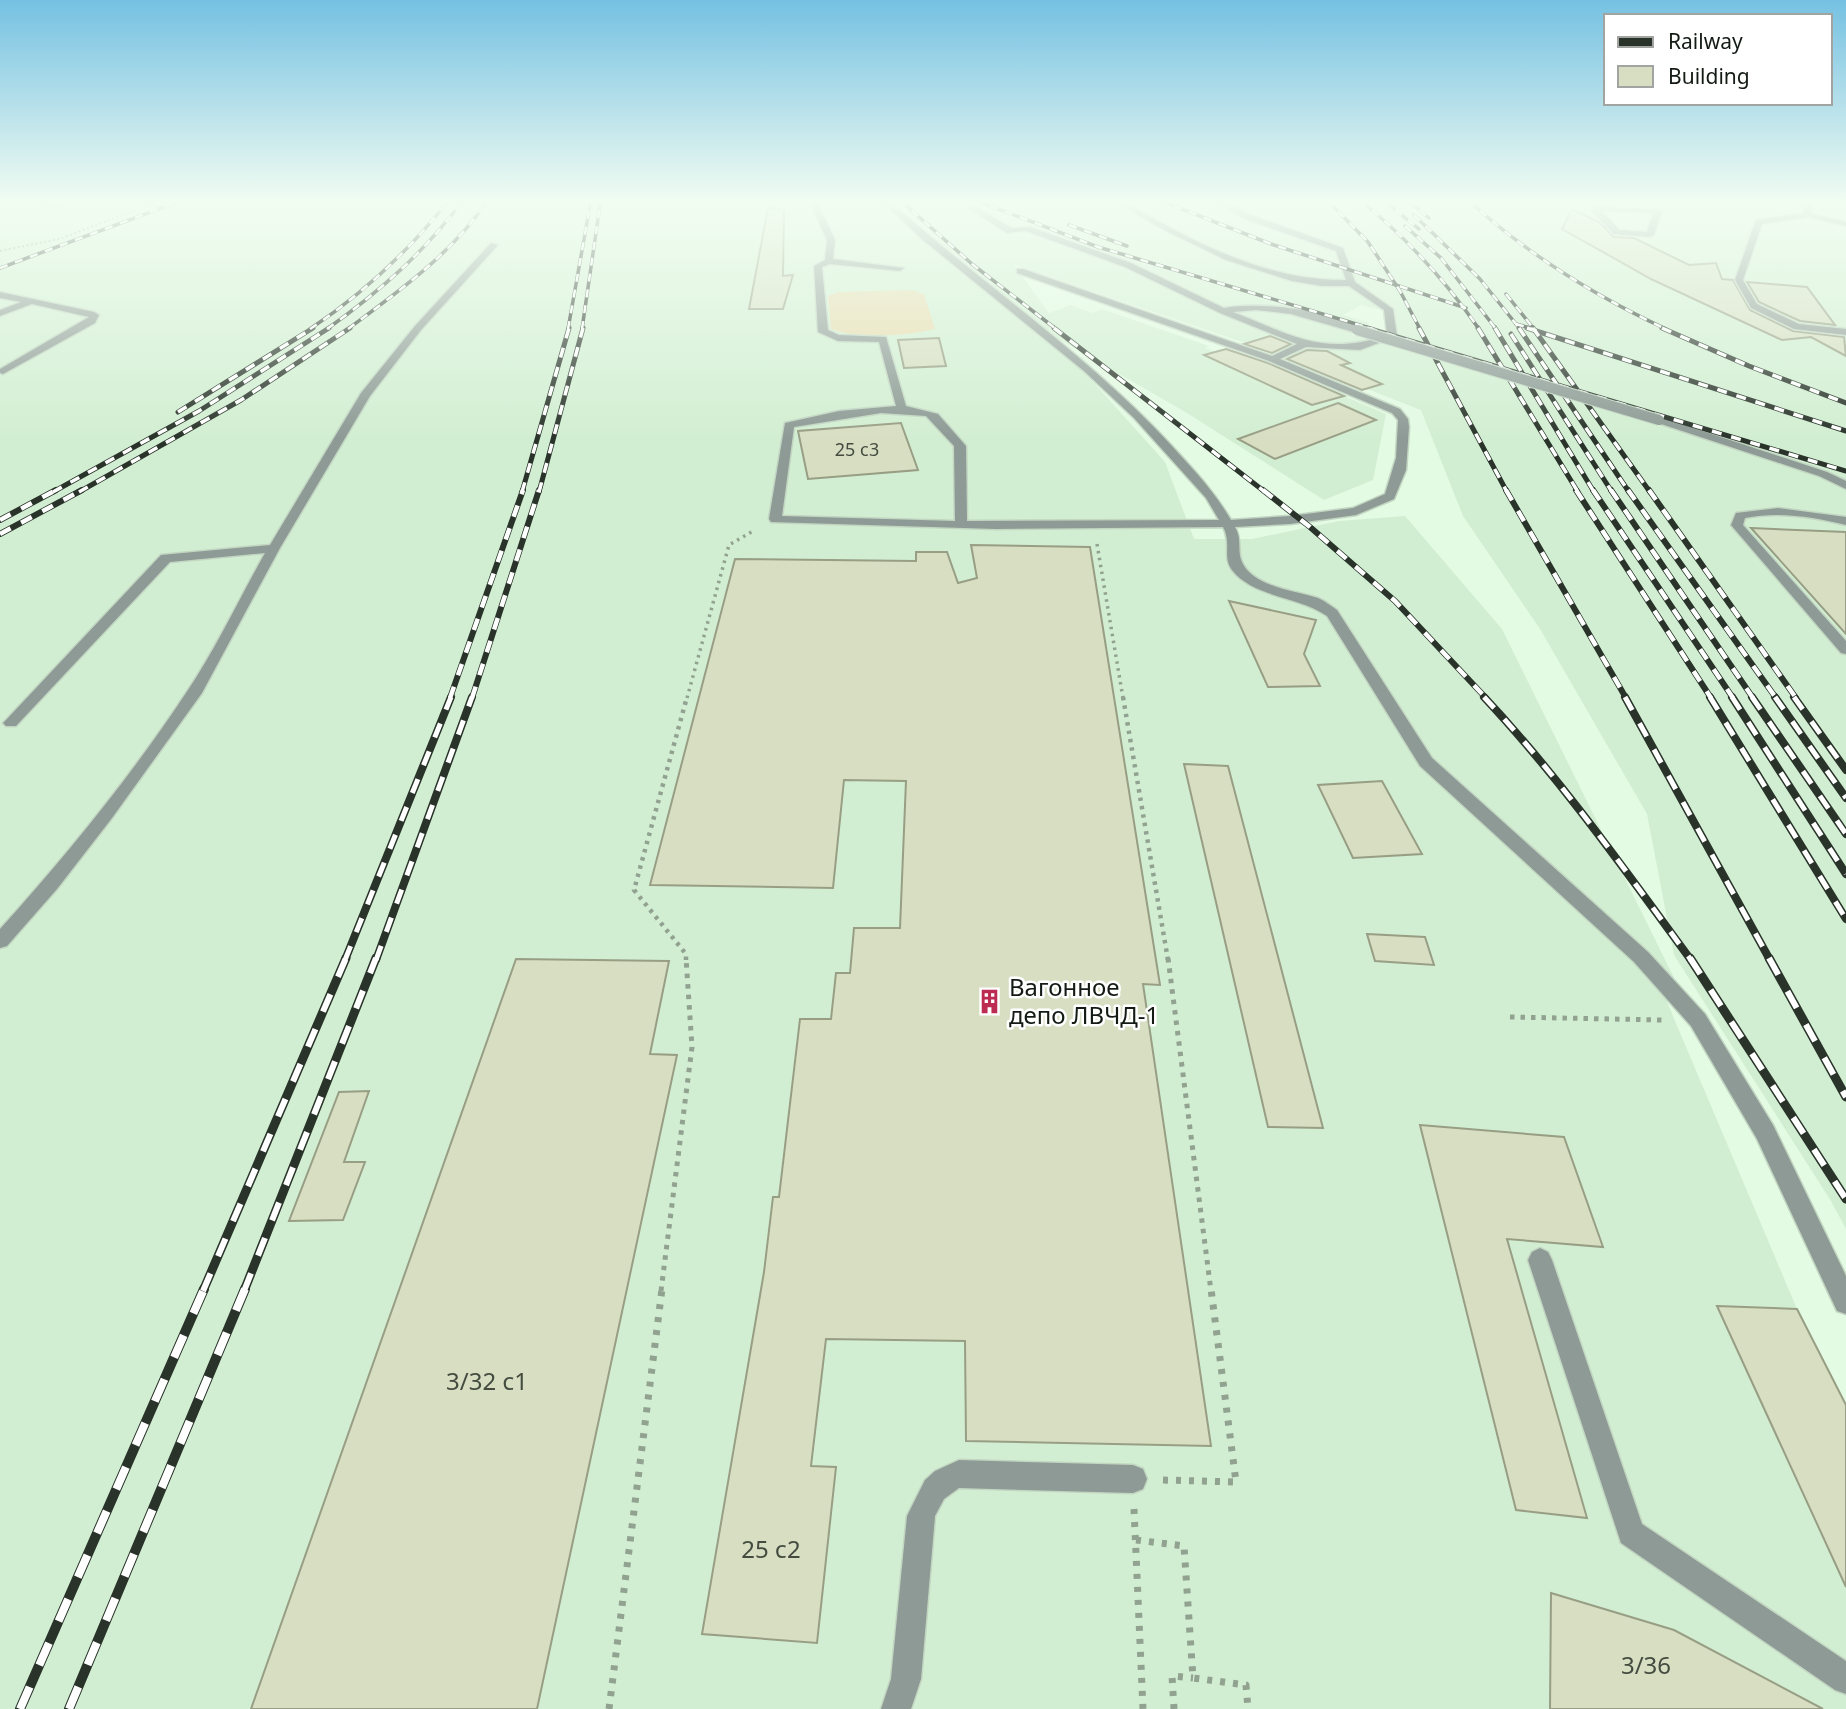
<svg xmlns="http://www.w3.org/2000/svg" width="1846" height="1709" font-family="'Noto Sans',sans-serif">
<rect width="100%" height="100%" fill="#e3fae3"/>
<path fill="#d2eed2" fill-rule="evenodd" d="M0 200H1846V1229L1831 1201 1674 955 1647 814 1540 629 1463 516 1421 410 1280 355 1013 264 1049 313 1070 305 1093 313 1102 309 1209 346 1205 348 1239 360 1269 364 1386 414 1373 480 1324 500 1187 413 1050 334 1165 462 1194 539H1252L1339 521 1405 516 1502 629 1677 984 1667 1002 1797 1309 1846 1405V1709H1819L1674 1630 1551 1593 1550 1709H0ZM1361 305 1394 313 1400 349 1351 334 1370 323 1343 315Z"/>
<path fill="#e9daad" d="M912 290 924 294 935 329C907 336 858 339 831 329L828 296 838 292Z"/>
<g fill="#d7dec2" stroke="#989e84" stroke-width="2">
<polygon points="768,208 784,210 783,276 793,275 783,309 749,309"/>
<polygon points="1572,209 1599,222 1614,237 1634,238 1689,265 1716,263 1722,279 1733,280 1750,310 1793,331 1844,337 1846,356 1811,337 1782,340 1651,279 1562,229"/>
<polygon points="1747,282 1807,287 1835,325 1800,321 1759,302"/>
<polygon points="1270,336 1291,344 1272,353 1244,344"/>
<polygon points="939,338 946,366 904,368 898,340"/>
<polygon points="1226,349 1268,363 1344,396 1312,405 1204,355"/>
<polygon points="1307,350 1327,351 1350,363 1341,365 1382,384 1362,390 1287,359"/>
<polygon points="1338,403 1376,420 1275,459 1238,439"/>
<polygon points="901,423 918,470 808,479 798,431"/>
<polygon points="1751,528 1846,532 1846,634"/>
<polygon points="971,545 1090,547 1160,985 1143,984 1211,1446 966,1441 965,1341 826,1339 811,1466 836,1467 817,1643 702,1634 764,1272 773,1197 779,1197 800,1019 831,1019 836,973 850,973 854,928 900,928 906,781 844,780 833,888 650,885 735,559 916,561 916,552 947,552 958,583 977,578"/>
<polygon points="1229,601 1316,620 1304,654 1320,686 1268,687"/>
<polygon points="1184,764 1228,766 1323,1128 1268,1127"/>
<polygon points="1382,781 1422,854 1353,858 1318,785"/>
<polygon points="1367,934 1425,937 1434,965 1375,961"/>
<polygon points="516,959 669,961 650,1054 677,1055 537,1709 251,1709"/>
<polygon points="369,1091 344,1162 365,1162 343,1220 289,1221 339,1092"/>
<polygon points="1420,1125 1564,1137 1603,1247 1507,1239 1587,1518 1516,1510"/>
<polygon points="1717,1306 1797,1309 1846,1405 1846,1587"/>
<polygon points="1551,1593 1674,1630 1823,1709 1550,1709"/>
</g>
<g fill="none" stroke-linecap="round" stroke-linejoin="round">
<defs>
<g id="lane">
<polygon points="31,200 44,200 62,206 58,208"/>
<path d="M817 200H826L819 206 835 240 833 259 904 268 900 271 830 264 822 267 828 330 839 335 886 337 906 406 938 414 966 446 967 521 1219 520 1206 498 1134 418 1084 371 923 240 880 200H888C981 283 1086 353 1171 445 1193 469 1214 491 1231 520L1290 516 1353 508 1385 494 1396 458 1398 420 1392 413 1269 361 1017 273V269H1023L1272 356 1297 344 1220 313 1125 267 1026 231 1007 233 967 207 974 205 1011 228 1030 227 1131 263 1224 308C1258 301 1333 310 1362 330L1357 333 1291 314 1256 310 1233 312C1292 335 1323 357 1387 335L1384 310 1349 286H1322L1292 281 1226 260 1166 231 1112 200H1121C1190 240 1264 281 1346 280L1336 251 1245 219 1211 200H1221L1251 215 1343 248 1355 282 1393 309 1397 336 1360 350 1306 347 1280 359 1400 409 1408 419 1409 427 1406 470 1394 499 1356 515 1290 524 1235 527C1243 541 1236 551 1243 564 1255 587 1296 591 1318 598 1325 601 1331 606 1337 610L1432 758 1648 952 1705 1014 1773 1125 1846 1276V1314L1837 1311 1757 1139 1691 1026 1634 962 1420 766 1327 616C1299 596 1254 598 1232 570 1222 557 1232 543 1223 527L996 529 771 522 769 519 785 423 839 411 896 406 879 342 838 341 818 332 814 266 825 260 827 240 811 205ZM881 413 926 416 954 446 955 521 782 516 794 427Z"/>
<polygon points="1801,200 1809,200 1812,214 1846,222 1846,226 1808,217 1762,224 1743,280 1757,304 1799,324 1846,329 1846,335 1794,329 1751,308 1735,280 1756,220 1804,213"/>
<path d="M1595 207 1658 209 1662 211 1654 235 1650 237 1614 234 1592 211ZM1602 211 1653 213 1647 232 1619 230Z"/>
<path d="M491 243 498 245 421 330 370 396 280 548 202 693 112 818 57 889 7 946 0 948V929C67 855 131 776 186 693 216 649 239 599 265 553L170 562 16 726H6L3 723 6 720 161 555 270 545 361 393 415 326Z"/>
<polygon points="0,292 94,312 99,315 95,323 3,374 0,373 0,369 89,317 32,304 0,316 0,310 21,302 0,298"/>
<polygon points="1655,418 1663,418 1827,472 1846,481 1846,489 1819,476 1655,422"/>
<path d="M1778 508 1846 517V525C1814 517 1778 511 1745 518L1743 525 1846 641V654L1841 653 1731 525 1736 513Z"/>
<polygon points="1540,1248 1548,1252 1552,1260 1642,1524 1846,1661 1846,1694 1835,1690 1621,1543 1528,1260 1532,1252"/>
<polygon points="959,1460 1133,1465 1143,1469 1147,1479 1143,1489 1133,1493 959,1488 944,1499 935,1516 921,1679 911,1709 881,1709 891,1679 907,1516 925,1480 935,1471"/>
</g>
</defs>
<use href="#lane" stroke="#c2d6c2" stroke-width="3"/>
<polyline stroke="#91a291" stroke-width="2" stroke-dasharray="2 2.5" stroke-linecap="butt" points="0,251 59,239 163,200"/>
<g stroke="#91a291" stroke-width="3.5" stroke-dasharray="2.5 4.5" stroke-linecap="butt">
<polyline points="1097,544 1123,698"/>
<polyline points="687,698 729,545 755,530"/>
</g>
<g stroke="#91a291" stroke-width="4.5" stroke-dasharray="3.5 5" stroke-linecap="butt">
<polyline points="1123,697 1168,960"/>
<polyline points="686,960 686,954 634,890 687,697"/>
</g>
<g stroke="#91a291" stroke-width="5" stroke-dasharray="4.5 6" stroke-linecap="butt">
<polyline points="1168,958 1211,1291"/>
<polyline points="1510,1017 1662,1020"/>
<polyline points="661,1291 692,1047 686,958"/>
</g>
<g stroke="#91a291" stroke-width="7" stroke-dasharray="5 8" stroke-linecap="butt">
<polyline points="1163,1480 1236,1482 1211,1289"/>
<polyline points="1134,1509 1143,1709"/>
<polyline points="1136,1540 1184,1546 1193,1678 1246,1685 1248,1709"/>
<polyline points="609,1709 662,1289"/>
<polyline points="1174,1709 1172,1676 1193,1678"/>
</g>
<use href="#lane" fill="#8d9a95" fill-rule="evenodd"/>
<defs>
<g id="rail-far5">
<polyline points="900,200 972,264 1056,329"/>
<polyline points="975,200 1098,247 1373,329"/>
<polyline points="1159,200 1271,244 1466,308"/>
<polyline points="1327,200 1368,242 1400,291 1420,329"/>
<path d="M1360 200C1407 238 1445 280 1479 329"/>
<polyline points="1383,200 1419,229"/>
<polyline points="1407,200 1429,218"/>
<path d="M1468 200C1527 254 1593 295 1666 329"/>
<polyline points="1414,215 1480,279 1520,329"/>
<polyline points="1069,225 1127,246"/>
<polyline points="1405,226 1441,258 1496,329"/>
<polyline points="0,268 183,200"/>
<polyline points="1506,294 1534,329"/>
<polyline points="1516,324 1533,329"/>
<path d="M310 329C364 293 409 251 449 200"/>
<path d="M327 329C379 292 425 252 463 200"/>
<path d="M348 329C399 291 452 254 488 200"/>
<polyline points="568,329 591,200"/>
<polyline points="582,329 600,205"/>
</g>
<g id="rail-far4">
<polyline points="1054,328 1265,492"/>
<polyline points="1367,328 1846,471"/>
<polyline points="1419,328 1507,492"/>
<polyline points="1478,328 1578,492"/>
<polyline points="1495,328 1594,492"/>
<polyline points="1519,328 1629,492"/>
<polyline points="1527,328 1846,431"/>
<polyline points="1533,328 1650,492"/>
<polyline points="1662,328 1749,366 1846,403"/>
<polyline points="1511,334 1612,492"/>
<polyline points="178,412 313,328"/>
<polyline points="53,492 199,411 329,328"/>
<polyline points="79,492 241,400 350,328"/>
<polyline points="522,492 569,328"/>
<polyline points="539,492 583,328"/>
</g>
<g id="rail-far3">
<polyline points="1263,490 1310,527 1395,601 1486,698"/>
<polyline points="1506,490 1626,698"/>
<polyline points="1576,490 1711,698"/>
<polyline points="1593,490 1733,698"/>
<polyline points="1611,490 1753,698"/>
<polyline points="1628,490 1776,698"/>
<polyline points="1649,490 1796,698"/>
<polyline points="0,520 56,490"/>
<polyline points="0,534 82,490"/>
<polyline points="450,698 523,490"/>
<polyline points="472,698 539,490"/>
</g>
<g id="rail-far2">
<path d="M1484 697C1560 778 1625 870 1691 960"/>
<polyline points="1625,697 1770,960"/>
<polyline points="1710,697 1846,919"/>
<polyline points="1732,697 1846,874"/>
<polyline points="1752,697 1846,834"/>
<polyline points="1775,697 1846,798"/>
<polyline points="1794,697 1846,770"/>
<polyline points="345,960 451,697"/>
<polyline points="376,960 472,697"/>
</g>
<g id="rail-far1">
<polyline points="1690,958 1846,1199"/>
<polyline points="1769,958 1846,1097"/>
<polyline points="203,1291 346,958"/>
<polyline points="244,1291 376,958"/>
</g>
<g id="rail">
<polyline points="20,1709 204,1289"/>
<polyline points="69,1709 245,1289"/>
</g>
</defs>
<use href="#rail-far5" stroke="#29332a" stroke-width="3.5"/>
<use href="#rail-far4" stroke="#29332a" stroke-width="5"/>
<use href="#rail-far3" stroke="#29332a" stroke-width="6"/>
<use href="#rail-far2" stroke="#29332a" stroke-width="8"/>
<use href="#rail-far1" stroke="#29332a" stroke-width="9"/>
<use href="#rail" stroke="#29332a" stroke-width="10"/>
<use href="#rail-far5" stroke="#fff" stroke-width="2.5" stroke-dasharray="8" stroke-linecap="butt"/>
<use href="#rail-far4" stroke="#fff" stroke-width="3.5" stroke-dasharray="10" stroke-linecap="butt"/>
<use href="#rail-far3" stroke="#fff" stroke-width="4.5" stroke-dasharray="12" stroke-linecap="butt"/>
<use href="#rail-far2" stroke="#fff" stroke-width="5" stroke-dasharray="15" stroke-linecap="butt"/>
<use href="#rail-far1" stroke="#fff" stroke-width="6" stroke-dasharray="19" stroke-linecap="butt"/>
<use href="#rail" stroke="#fff" stroke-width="8" stroke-dasharray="24" stroke-linecap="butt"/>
<defs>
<polyline id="lane-bridge" points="1357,330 1659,420"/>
</defs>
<use href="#lane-bridge" stroke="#c2d6c2" stroke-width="12" stroke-linecap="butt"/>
<use href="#lane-bridge" stroke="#8d9a95" stroke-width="10"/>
</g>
<linearGradient id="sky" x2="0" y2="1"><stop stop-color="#75c1e2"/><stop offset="0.46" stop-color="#f2fdf2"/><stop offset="1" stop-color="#f2fdf2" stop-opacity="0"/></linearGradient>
<rect width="1846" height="439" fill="url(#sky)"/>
<defs>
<symbol id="building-bare" viewBox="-9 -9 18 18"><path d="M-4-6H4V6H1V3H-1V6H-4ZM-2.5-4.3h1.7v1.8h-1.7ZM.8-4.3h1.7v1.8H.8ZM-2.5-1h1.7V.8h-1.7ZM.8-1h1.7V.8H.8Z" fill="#bc2b51" stroke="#fff" stroke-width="2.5" paint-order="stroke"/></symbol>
</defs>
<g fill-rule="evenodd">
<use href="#building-bare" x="972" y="984" width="35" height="35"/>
</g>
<g text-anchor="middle" stroke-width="5" stroke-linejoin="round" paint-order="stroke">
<g font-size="18" fill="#444c40">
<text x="857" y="456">25 с3</text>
</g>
<g font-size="24" fill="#131b14" stroke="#fff" text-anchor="start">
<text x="1009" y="996">Вагонное<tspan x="1009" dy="28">депо ЛВЧД-1</tspan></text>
</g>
<g font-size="24" fill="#444c40">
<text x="487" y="1390">3/32 с1</text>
<text x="771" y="1558">25 с2</text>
<text x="1646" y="1674">3/36</text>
</g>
</g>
<rect x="1604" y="14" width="228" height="91" fill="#ffffff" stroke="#a1a4a1" stroke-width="2"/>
<rect x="1618" y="37" width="35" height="10" fill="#29332a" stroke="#a1a4a1" stroke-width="2"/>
<text x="1668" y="49" font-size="21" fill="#131b14">Railway</text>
<rect x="1618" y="66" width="35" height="21" fill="#d7dec2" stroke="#a1a4a1" stroke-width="2"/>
<text x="1668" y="84" font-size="21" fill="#131b14">Building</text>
</svg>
